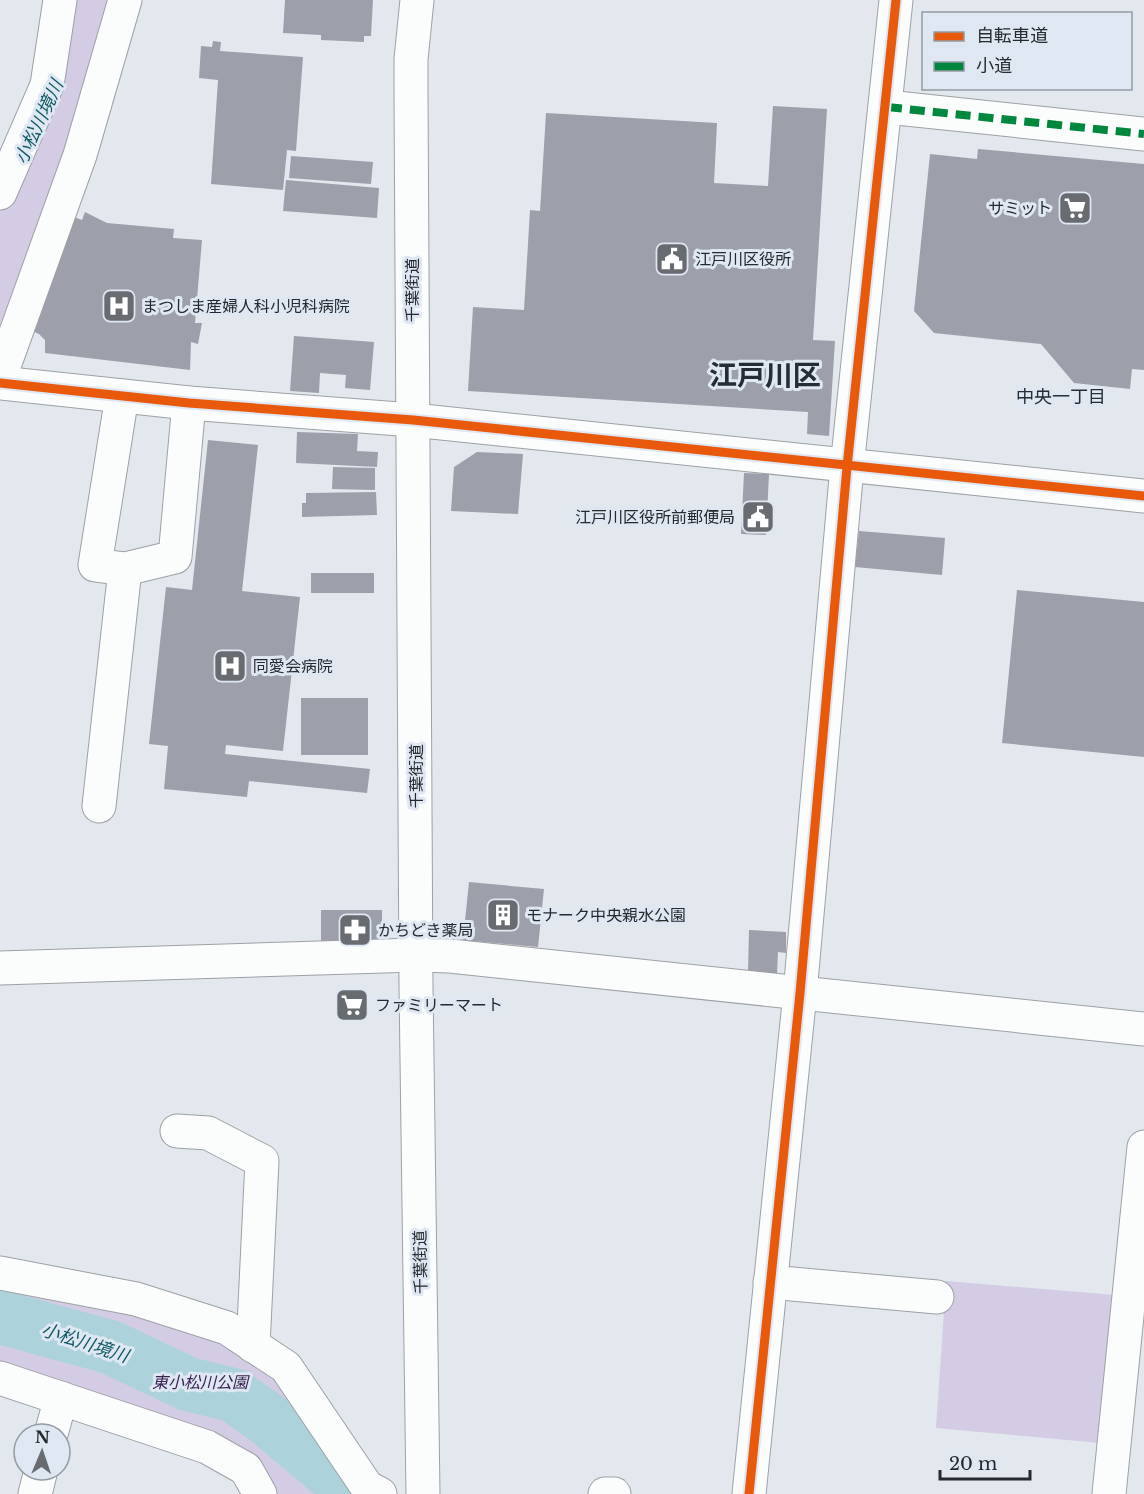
<svg xmlns="http://www.w3.org/2000/svg" width="1144" height="1494" font-family="'Libre Baskerville','Noto Sans JP',serif">
<rect width="100%" height="100%" fill="#e2e8ee"/>
<g fill="#d3cce4">
<polygon points="66,0 120,0 0,355 0,208"/>
<polygon points="0,1273 136,1299 280,1364 380,1494 260,1494 245,1469 0,1378"/>
<polygon points="946,1281 1115,1295 1100,1443 936,1428"/>
</g>
<g fill="none" stroke-linecap="round" stroke-linejoin="round">
<polyline stroke="#acd3db" stroke-width="54" points="0,1317 110,1347 188,1384 233,1395 266,1418 344,1484 345,1494"/>
</g>
<g fill="#9da0aa">
<polygon points="285,0 373,0 371,36 364,36 364,42 321,40 321,35 283,33"/>
<polygon points="213,41 221,42 220,51 303,57 296,151 287,150 283,190 211,184 218,80 199,78 201,46 212,47"/>
<polygon points="773,106 827,109 813,340 835,341 829,436 807,434 808,412 468,391 473,307 524,310 530,210 540,211 546,113 717,123 714,183 768,186"/>
<polygon points="978,149 1144,164 1144,370 1132,369 1130,389 1074,383 1041,344 934,333 914,311 930,154 977,159"/>
<polygon points="291,156 373,162 371,184 289,178"/>
<polygon points="286,180 379,188 377,218 283,211"/>
<polygon points="85,212 107,223 174,229 173,238 202,240 195,323 202,323 198,344 191,342 190,370 45,353 45,340 39,334 32,331 74,217 82,220"/>
<polygon points="294,336 374,342 370,390 345,388 346,375 320,373 319,393 290,391"/>
<polygon points="297,432 358,434 357,451 378,452 377,467 296,463"/>
<polygon points="208,440 258,445 242,591 300,597 283,751 226,745 225,754 370,769 367,793 249,781 247,797 164,789 168,746 149,744 166,587 192,590"/>
<polygon points="477,452 523,454 518,514 451,511 454,467"/>
<polygon points="333,467 375,468 375,490 332,489"/>
<polygon points="744,473 769,474 766,535 741,534"/>
<polygon points="376,492 377,515 302,517 302,503 306,503 306,493"/>
<polygon points="859,531 945,538 942,575 855,567"/>
<rect x="311" y="573" width="63" height="20"/>
<polygon points="1017,590 1144,602 1144,757 1002,743"/>
<rect x="301" y="698" width="67" height="57"/>
<polygon points="469,882 544,889 538,947 463,940"/>
<rect x="321" y="910" width="61" height="33"/>
<polygon points="749,930 786,932 786,953 778,952 777,974 748,973"/>
</g>
<g fill="none" stroke-linecap="round" stroke-linejoin="round">
<defs>
<g id="minor">
<polyline points="887,107 1144,134"/>
<polyline points="0,193 47,85 60,0"/>
<polyline points="0,377 80,155 125,0"/>
<polyline points="0,383 189,403 413,420 1144,496"/>
<polyline points="125,569 175,557 189,403"/>
<polyline points="99,806 125,569 95,565 122,396"/>
<polyline points="0,968 416,955 450,956 1144,1029"/>
<polyline points="177,1131 208,1133 262,1161 253,1346"/>
<polyline points="0,1273 136,1299 227,1328 286,1367 367,1487 380,1494"/>
<polyline points="770,1282 937,1297"/>
<polyline points="0,1378 207,1447 246,1469 260,1494"/>
<polyline points="51,1434 61,1398"/>
<polyline points="35,1494 41,1470"/>
<polyline points="605,1494 614,1494"/>
<polyline points="749,1494 800,993 847,467 896,0"/>
<polyline points="1109,1494 1144,1147"/>
</g>
<polyline id="highway" points="417,0 411,59 411,92 416,986 423,1494"/>
</defs>
<use href="#minor" stroke="#9da1a5" stroke-width="35"/>
<use href="#highway" stroke="#9da1a5" stroke-width="35"/>
<use href="#minor" stroke="#fbfcfc" stroke-width="33"/>
<use href="#highway" stroke="#fbfcfc" stroke-width="33"/>
<polyline stroke="#00873e" stroke-width="8" stroke-dasharray="15 8" stroke-linecap="butt" points="887,107 1144,134"/>
<defs>
<g id="cycleway">
<polyline points="0,383 189,403 413,420 1144,496"/>
<polyline points="749,1494 800,993 847,467 896,0"/>
</g>
</defs>
<use href="#cycleway" stroke="#dee7f2" stroke-width="13"/>
<use href="#cycleway" stroke="#e8590c" stroke-width="9"/>
</g>
<defs>
<symbol id="supermarket-square" viewBox="-11 -11 22 22"><rect x="-9" y="-9" width="18" height="18" rx="4" fill="#686c71" stroke="#dee7f2"/><path d="M-6-5.5h2.5l.6 2H6L4.5 2H-2.5L-4.4-4H-6ZM-1.5 3.2a1.3 1.3 0 1 0 .1 0ZM3 3.2a1.3 1.3 0 1 0 .1 0Z" fill="#fff"/></symbol>
<symbol id="civic-square" viewBox="-11 -11 22 22"><rect x="-9" y="-9" width="18" height="18" rx="4" fill="#686c71" stroke="#dee7f2"/><path d="M-.6-6.5H3V-4.5H.6V-3L4-1V1h2V6H-6V1h2V-1L-.6-3ZM-1.2 2.5V6h2.4V2.5Z" fill="#fff"/></symbol>
<symbol id="hospital-square" viewBox="-11 -11 22 22"><rect x="-9" y="-9" width="18" height="18" rx="4" fill="#686c71" stroke="#dee7f2"/><path d="M-5-5h3v3.5h4V-5h3V5h-3V1.5h-4V5h-3Z" fill="#fff"/></symbol>
<symbol id="building-square" viewBox="-11 -11 22 22"><rect x="-9" y="-9" width="18" height="18" rx="4" fill="#686c71" stroke="#dee7f2"/><path d="M-4-6H4V6H1V3H-1V6H-4ZM-2.5-4.3h1.7v1.8h-1.7ZM.8-4.3h1.7v1.8H.8ZM-2.5-1h1.7V.8h-1.7ZM.8-1h1.7V.8H.8Z" fill="#fff"/></symbol>
<symbol id="pharmacy-square" viewBox="-11 -11 22 22"><rect x="-9" y="-9" width="18" height="18" rx="4" fill="#686c71" stroke="#dee7f2"/><path d="M-2-6h4v4h4v4h-4v4h-4v-4h-4v-4h4Z" fill="#fff"/></symbol>
</defs>
<g fill-rule="evenodd">
<use href="#supermarket-square" x="1056" y="189" width="38" height="38"/>
<use href="#civic-square" x="653" y="240" width="38" height="38"/>
<use href="#hospital-square" x="100" y="287" width="38" height="38"/>
<use href="#civic-square" x="739" y="498" width="38" height="38"/>
<use href="#hospital-square" x="211" y="647" width="38" height="38"/>
<use href="#building-square" x="484" y="896" width="38" height="38"/>
<use href="#pharmacy-square" x="336" y="911" width="38" height="38"/>
<use href="#supermarket-square" x="333" y="986" width="38" height="38"/>
</g>
<g text-anchor="middle" stroke-width="6" stroke-linejoin="round" paint-order="stroke">
<g font-size="16" fill="#26292d" stroke="#dee7f2" text-anchor="start">
<text x="1052" y="214" text-anchor="end">サミット</text>
<text x="695" y="265">江戸川区役所</text>
<text x="142" y="312">まつしま産婦人科小児科病院</text>
<text x="735" y="523" text-anchor="end">江戸川区役所前郵便局</text>
<text x="253" y="672">同愛会病院</text>
<text x="526" y="921">モナーク中央親水公園</text>
<text x="378" y="936">かちどき薬局</text>
<text x="375" y="1011">ファミリーマート</text>
</g>
<g font-size="16" fill="#26292d" stroke="#dee7f2">
<text transform="translate(412 290) rotate(-90)" y="6">千葉街道</text>
<text transform="translate(416 776) rotate(-90)" y="6">千葉街道</text>
<text transform="translate(420 1262) rotate(-91)" y="6">千葉街道</text>
</g>
<g font-size="16" font-style="italic" fill="#3a2251" stroke="#dee7f2">
<text x="200" y="1388">東小松川公園</text>
</g>
<g font-size="18" font-style="italic" fill="#105a64" stroke="#dee7f2">
<text transform="translate(39 122) rotate(-65)" y="6">小松川境川</text>
<text transform="translate(85 1343) rotate(18)" y="6">小松川境川</text>
</g>
<g font-size="18" fill="#252c34" stroke="#dee7f2">
<text x="1061" y="403">中央一丁目</text>
</g>
<g font-size="28" font-weight="bold" fill="#252c34" stroke="#dee7f2">
<text x="765" y="385">江戸川区</text>
</g>
</g>
<rect x="922" y="12" width="210" height="78" fill="#dee7f2" stroke="#949ba3" stroke-width="1.5"/>
<rect x="934" y="32" width="30" height="9" fill="#e8590c" stroke="#949ba3" stroke-width="1.5"/>
<text x="976" y="42" font-size="18" fill="#26292d">自転車道</text>
<rect x="934" y="62" width="30" height="9" fill="#00873e" stroke="#949ba3" stroke-width="1.5"/>
<text x="976" y="72" font-size="18" fill="#26292d">小道</text>
<g transform="translate(42 1452) rotate(2)"><circle r="28" fill="#dee7f2" stroke="#949ba3" stroke-width="1.5"/>
<path d="M0-4.5L10 22L0 15L-10 22Z" fill="#686c71"/>
<text y="-9" font-size="16" font-weight="bold" text-anchor="middle" fill="#26292d">N</text>
</g>
<path d="M940 1470v9h90v-9" fill="none" stroke="#26292d" stroke-width="3"/>
<text x="949" y="1470" font-size="18" fill="#26292d" stroke="#dee7f2" stroke-width="4.5" paint-order="stroke">20 m</text>
</svg>
